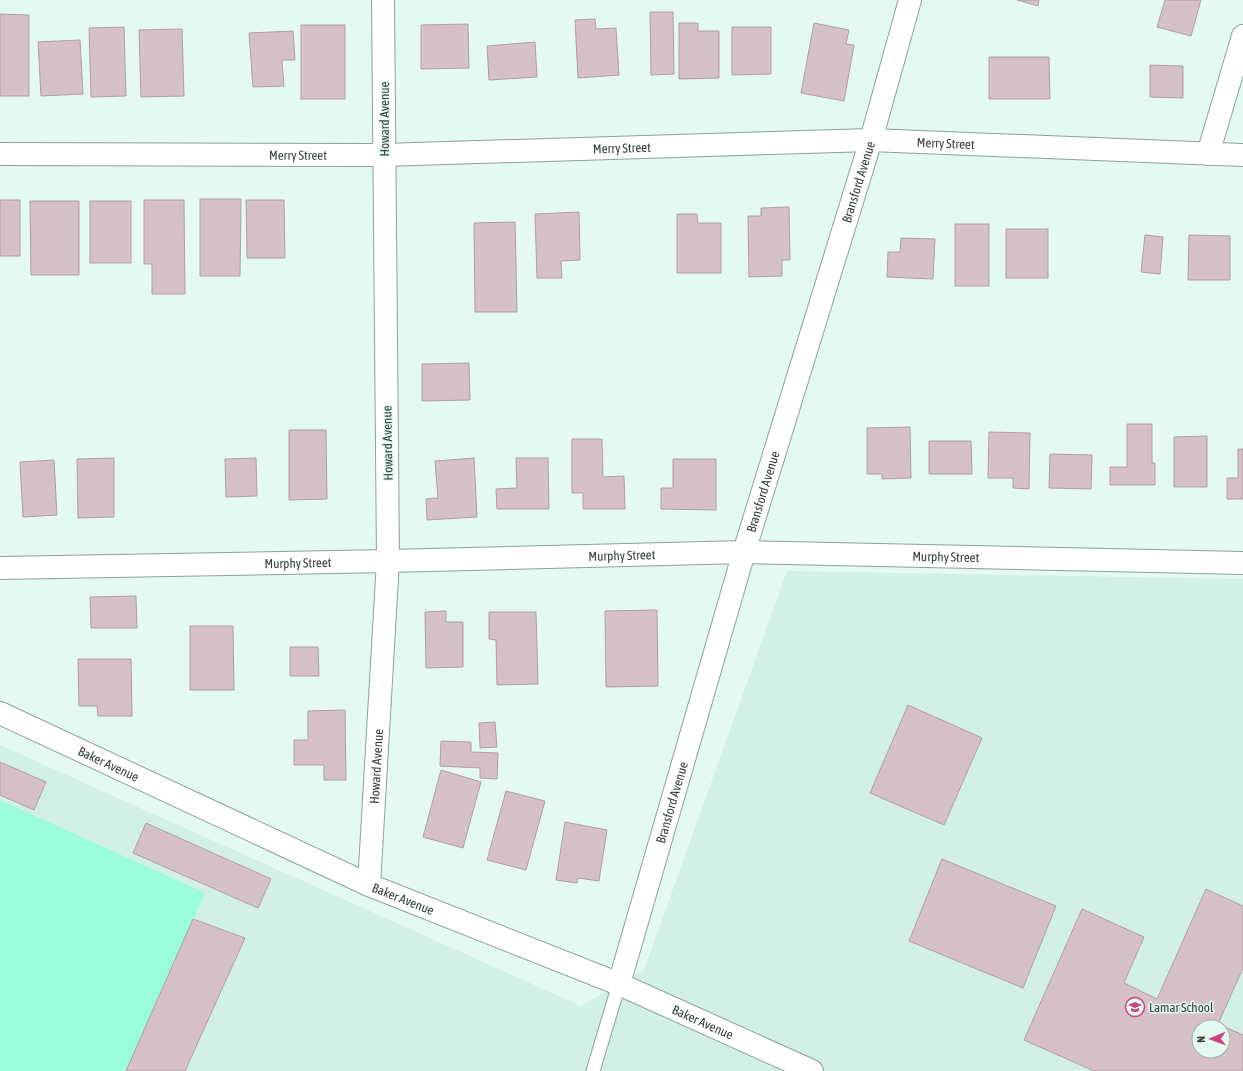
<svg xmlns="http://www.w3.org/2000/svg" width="1243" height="1071" font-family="'Asap Condensed',sans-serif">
<rect width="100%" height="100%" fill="#e4faf1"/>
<path fill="#d2f0e5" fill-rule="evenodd" d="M787 571 1243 579V1071H0V745L581 1006 644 970ZM1199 1027H1223V1051H1199Z"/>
<polygon fill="#9bfcda" points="0,800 205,893 126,1071 0,1071"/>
<g fill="#d7c1c8" stroke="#b19ca3" fill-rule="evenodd">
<polygon points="1017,0 1039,0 1038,6"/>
<polygon points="1165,0 1201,0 1191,36 1157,27"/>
<polygon points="650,12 673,12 674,74 651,75"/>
<polygon points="0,14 29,15 29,96 0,96"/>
<polygon points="595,19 596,29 616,28 619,75 578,78 575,20"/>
<polygon points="679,23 698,23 698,31 719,31 719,78 679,79"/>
<polygon points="814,23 849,30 846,44 854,45 844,101 801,93"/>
<polygon points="468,24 469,68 421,69 421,25"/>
<rect x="301" y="25" width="44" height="74"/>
<polygon points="124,27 126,96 91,97 89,28"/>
<polygon points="732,27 771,27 771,74 732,75"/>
<polygon points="182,29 184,96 141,97 139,30"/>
<polygon points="293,31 295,60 282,60 284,86 253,87 249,33"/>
<polygon points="80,40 83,94 41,96 38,42"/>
<polygon points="535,42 537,77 489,80 487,46"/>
<polygon points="989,57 1049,57 1050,99 989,99"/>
<polygon points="1150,65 1183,66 1183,98 1150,97"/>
<polygon points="200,199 241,199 240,276 200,276"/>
<rect x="0" y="200" width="20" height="56"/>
<polygon points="144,200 184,200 185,294 152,294 152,264 144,264"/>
<polygon points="246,200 284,200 285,258 247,258"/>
<polygon points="30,201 79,201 79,275 31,275"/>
<rect x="90" y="201" width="41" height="62"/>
<polygon points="789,207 790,260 782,260 782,276 749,277 748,216 761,216 761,208"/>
<polygon points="579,212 580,260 561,261 562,278 537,278 535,214"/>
<polygon points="677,214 697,214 698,223 721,223 721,273 677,273"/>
<polygon points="515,222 517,312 475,312 474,223"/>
<rect x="955" y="224" width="34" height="62"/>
<rect x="1006" y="229" width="42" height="49"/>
<polygon points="1145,235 1163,237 1160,274 1141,272"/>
<polygon points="1189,235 1230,236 1230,280 1188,280"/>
<polygon points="901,238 935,239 933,279 887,277 888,252 900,252"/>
<polygon points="469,363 470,400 422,401 422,364"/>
<polygon points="1127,424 1152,424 1152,463 1155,463 1155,485 1110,485 1110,467 1127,467"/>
<polygon points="910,427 911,478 882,479 882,474 867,474 867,428"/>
<polygon points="289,430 326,430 327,499 289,500"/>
<polygon points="989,432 1030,433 1029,489 1013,488 1013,478 988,478"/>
<polygon points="1207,436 1207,487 1174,487 1174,437"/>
<polygon points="572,439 602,439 603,477 624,476 625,509 583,509 583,493 572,493"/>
<polygon points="929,441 971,441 972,474 929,474"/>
<polygon points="1238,449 1243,449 1243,499 1227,499 1227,478 1238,478"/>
<polygon points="1050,454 1092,455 1091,489 1049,488"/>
<polygon points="114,458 114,517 78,518 77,459"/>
<polygon points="256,458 257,496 226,497 225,459"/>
<polygon points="474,458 477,517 427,520 426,499 438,498 435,461"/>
<polygon points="516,458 548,458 549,509 497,509 496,489 517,488"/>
<polygon points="673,459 716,459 716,510 661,509 661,488 673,488"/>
<polygon points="54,460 57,515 23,517 20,462"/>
<polygon points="136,596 137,628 91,628 90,597"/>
<polygon points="657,610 658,686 606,687 605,611"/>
<polygon points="446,611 446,622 463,622 463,667 426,668 425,612"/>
<polygon points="489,612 536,612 538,684 497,685 496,640 489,639"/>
<polygon points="190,626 233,626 234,690 190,690"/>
<polygon points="290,647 318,647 319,676 290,676"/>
<polygon points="78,659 131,659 132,716 98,716 97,706 79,706"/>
<polygon points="908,705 982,738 944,825 870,793"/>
<polygon points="345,710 346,780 324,780 324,765 294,765 294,740 308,740 308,711"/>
<polygon points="495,722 497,747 480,748 479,723"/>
<polygon points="441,741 471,742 471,752 498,753 497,779 480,778 480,768 440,766"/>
<polygon points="0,762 46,782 34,810 0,795"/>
<polygon points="441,770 481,782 463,848 423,837"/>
<polygon points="506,791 545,801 526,870 487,860"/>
<polygon points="565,822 607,830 599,881 578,878 577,883 556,880"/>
<polygon points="146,823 271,879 258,908 133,853"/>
<polygon points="942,859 1056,906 1023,988 909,941"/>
<path d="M1206 889 1243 906V968L1218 1024 1243 1035V1071H1094L1024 1040 1082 909 1144 937 1124 983 1157 999ZM1199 1027H1223V1051H1199Z"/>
<polygon points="193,919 245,938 185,1071 126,1071"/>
</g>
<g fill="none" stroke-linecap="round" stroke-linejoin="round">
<defs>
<polyline id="service" points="593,1071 619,984"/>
<g id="minor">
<path id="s1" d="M0 154 384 155 871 140 1243 155"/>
<polyline points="1208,154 1243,36"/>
<path id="s2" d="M0 568 388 561 744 552 1243 563"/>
<path id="s3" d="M369 885 388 561 383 0"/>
<path id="s4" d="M619 984 744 552 871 140 910 0"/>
</g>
<g id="tertiary">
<path id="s5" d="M0 713 369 885 619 984 812 1071"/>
</g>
</defs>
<use href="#service" stroke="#8ca198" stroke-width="15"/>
<use href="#minor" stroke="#8ca198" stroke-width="24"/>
<use href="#tertiary" stroke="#8ca198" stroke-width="24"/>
<use href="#service" stroke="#fff" stroke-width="13"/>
<use href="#minor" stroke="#fff" stroke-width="22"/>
<use href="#tertiary" stroke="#fff" stroke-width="22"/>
</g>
<defs>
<symbol id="school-ring" viewBox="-11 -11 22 22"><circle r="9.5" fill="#e4faf1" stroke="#cc4481" stroke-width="1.5"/><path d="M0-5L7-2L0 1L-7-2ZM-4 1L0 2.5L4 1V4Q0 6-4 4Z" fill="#cc4481"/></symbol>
</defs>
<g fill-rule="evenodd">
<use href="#school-ring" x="1124" y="996" width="22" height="22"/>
</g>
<g text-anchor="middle" stroke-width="3" stroke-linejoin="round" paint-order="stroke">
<g font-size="13" fill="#373f3c" stroke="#e4faf1">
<text transform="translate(384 119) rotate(-90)" y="5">Howard Avenue</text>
<text dy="5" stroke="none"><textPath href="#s1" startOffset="946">Merry Street</textPath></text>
<text dy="5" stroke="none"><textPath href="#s1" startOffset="622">Merry Street</textPath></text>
<text dy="5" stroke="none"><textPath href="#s1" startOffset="298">Merry Street</textPath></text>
<text dy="5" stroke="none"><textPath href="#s4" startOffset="837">Bransford Avenue</textPath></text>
<text transform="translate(387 443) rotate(-91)" y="5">Howard Avenue</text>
<text dy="5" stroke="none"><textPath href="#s4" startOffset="513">Bransford Avenue</textPath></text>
<text dy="5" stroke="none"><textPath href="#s2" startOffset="622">Murphy Street</textPath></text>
<text dy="5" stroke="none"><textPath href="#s2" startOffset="946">Murphy Street</textPath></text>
<text dy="5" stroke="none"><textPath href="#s2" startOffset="298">Murphy Street</textPath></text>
<text dy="5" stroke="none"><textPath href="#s5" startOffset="120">Baker Avenue</textPath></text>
<text dy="5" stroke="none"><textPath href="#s3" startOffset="119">Howard Avenue</textPath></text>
<text dy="5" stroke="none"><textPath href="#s4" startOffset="189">Bransford Avenue</textPath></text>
<text dy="5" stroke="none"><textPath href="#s5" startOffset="444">Baker Avenue</textPath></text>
<text dy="5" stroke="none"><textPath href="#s5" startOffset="768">Baker Avenue</textPath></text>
</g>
<g font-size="13" fill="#373f3c" stroke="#e4faf1" text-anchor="start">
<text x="1149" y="1012">Lamar School</text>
</g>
</g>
<g transform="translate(1211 1039) rotate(268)"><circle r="19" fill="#e4faf1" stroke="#9fafa9"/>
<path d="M0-3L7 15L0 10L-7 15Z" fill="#cc4481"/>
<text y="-6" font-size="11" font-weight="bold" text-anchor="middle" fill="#373f3c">N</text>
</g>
</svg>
